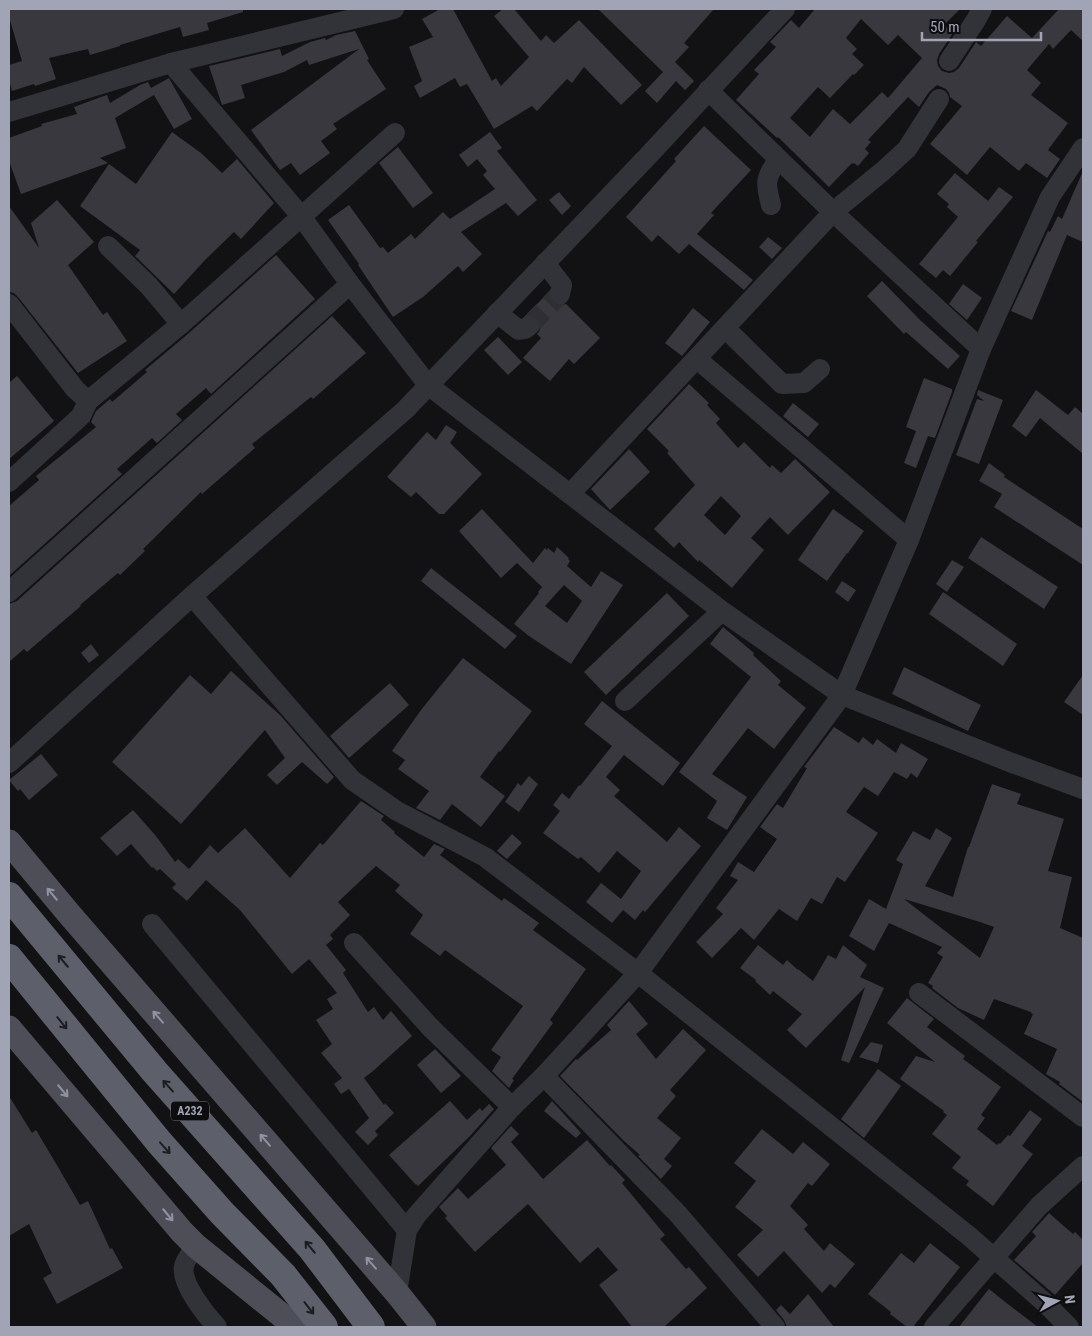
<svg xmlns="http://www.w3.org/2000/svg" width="1092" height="1336" font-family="'Roboto Condensed',sans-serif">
<rect width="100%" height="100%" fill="#121113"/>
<g fill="#39383e" fill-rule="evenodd">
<polygon points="9,9 243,9 243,12 207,23 209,30 183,37 180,27 120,45 120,46 90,55 88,49 49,58 56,79 35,86 34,84 12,91 9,80 9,65 22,61 9,17"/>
<polygon points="440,9 453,9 492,81 496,78 501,86 529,57 494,16 503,9 514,9 541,41 546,35 554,43 579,20 642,85 621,105 584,67 572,83 567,79 537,111 532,106 494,129 467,84 460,87 455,78 420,98 414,86 422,81 409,47 433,37 422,19"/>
<polygon points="598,9 714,9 684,43 689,47 675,62 694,81 685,90 676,81 657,103 645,91 663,72"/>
<path d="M815 9H960L944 25 953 33 939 54 937 60 938 66 942 71 949 73 954 72 959 68 976 42 981 46 1007 16 1032 38 1059 9H1083V41L1071 30 1053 49 1049 44 1027 70 1041 83 1031 95 1068 123 1048 150 1060 159 1047 178 1026 163 1019 171 990 147 967 175 930 144 962 106 950 97 949 93 946 89 937 85 929 92 919 107 908 97 868 140 871 142 865 149 869 153 858 166 854 163 853 164 852 163 829 187 778 137 777 138 736 100 759 74 754 70 776 47 770 42 791 20 799 28ZM861 19 888 45 898 35 922 58 888 98 882 92 850 124 833 109 810 137 790 118 818 87 830 98 853 74 854 75 864 65 852 54 857 49 846 38Z"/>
<polygon points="355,31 369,59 367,60 386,89 333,124 337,129 321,141 330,153 300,175 291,163 280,170 251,130 359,49 309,65 307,60 284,72 241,85 245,98 222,105 209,66 280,49 282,56 310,42 325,38 326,40 336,35"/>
<polygon points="169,78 192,119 174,129 154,95 115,118 126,148 100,158 108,163 21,194 9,161 9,138 42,126 41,124 77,114 74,107 101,97 107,95 110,103 140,85 148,82 151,88"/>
<polygon points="704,126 751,170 711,213 714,215 697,234 753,280 744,290 689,244 679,254 658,235 652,242 626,217 676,161 674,159"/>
<polygon points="172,132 201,153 222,173 237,159 274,203 241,239 234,232 205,260 174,294 135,256 140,250 80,206 109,164 136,184"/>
<polygon points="490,132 502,148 497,151 537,200 518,216 506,203 461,232 482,254 463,272 458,266 423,297 393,317 358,265 359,264 328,220 349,205 380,248 383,247 388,253 411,234 415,239 443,212 450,219 495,189 483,175 487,171 477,159 468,167 459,155"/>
<polygon points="398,147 433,193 413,208 379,163"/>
<polygon points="1083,171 1083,242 1067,235 1032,320 1011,311 1048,231 1050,232 1058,216 1062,219"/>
<polygon points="955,173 988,201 999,187 1013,197 976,241 978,242 950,276 943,270 936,278 919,264 958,217 947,207 949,204 937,194"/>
<polygon points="559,192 571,206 562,215 549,200"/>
<polygon points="57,200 94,242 68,265 103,315 107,312 127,341 78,373 18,297 14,293 9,292 9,206 39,248 31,223"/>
<polygon points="768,237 782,248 772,259 759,247"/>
<polygon points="276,255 315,299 211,394 206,388 176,414 182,420 157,443 152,438 117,469 122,474 10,575 9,506 39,480 36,476 96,427 91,422 96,411 110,399 112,402 147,372 145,370 189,333"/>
<polygon points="882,281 920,320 960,356 948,369 906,332 904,334 867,296"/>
<polygon points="963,284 982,298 967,320 949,304"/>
<polygon points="548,293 549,298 552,303 558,306 566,304 600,338 574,364 569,359 550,381 523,358 541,338 537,334 540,330 541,325 539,319 534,315 527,314"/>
<polygon points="693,308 710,322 682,356 665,343"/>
<polygon points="332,316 366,353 313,399 311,397 252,444 255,448 202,494 201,492 143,549 145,551 120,575 118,573 80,605 81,606 27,652 24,649 9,662 9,604 17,601"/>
<polygon points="498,337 522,362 508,375 484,350"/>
<polygon points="17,376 54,421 9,459 9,383"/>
<polygon points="924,378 952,389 952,392 935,438 928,436 916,468 904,463 916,431 906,427"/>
<path d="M689 384 709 403 707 405 720 419 716 423 738 448 744 442 770 468 772 465 781 473 795 459 830 492 788 535 770 517 751 538 764 550 732 588 699 560 698 562 679 542 674 548 654 529 695 485 667 453 669 451 647 429ZM721 496 741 516 725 535 704 515Z"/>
<polygon points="978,390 1003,400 979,464 956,455 977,399 984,401 977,395"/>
<polygon points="1036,390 1068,415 1075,407 1083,414 1083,454 1040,418 1026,437 1012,426"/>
<polygon points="793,403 819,424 808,437 783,416"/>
<polygon points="446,425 457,432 450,443 482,474 444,514 439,514 416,492 411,497 387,477 427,432 436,440"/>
<polygon points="629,449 650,472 610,510 591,489"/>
<polygon points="989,463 1005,475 1004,477 1083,529 1083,565 994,507 1002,494 979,481"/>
<path d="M482 509 533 563 545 548 547 550 548 548 554 553 557 547 569 558 568 559 570 561 567 566 591 587 601 571 623 585 571 664 529 636 514 624 539 593 538 592 542 587 517 563 501 578 459 531ZM564 585 582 601 567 623 545 606Z"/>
<polygon points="833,509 864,531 848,553 847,553 827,581 798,560"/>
<polygon points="981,537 1058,587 1044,609 968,558"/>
<polygon points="952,560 964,567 947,592 936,584"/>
<polygon points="431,568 517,636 505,649 421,581"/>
<polygon points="842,581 856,590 848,602 835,592"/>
<polygon points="943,592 1017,644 1003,666 929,614"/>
<polygon points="667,593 689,616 606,695 584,672"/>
<polygon points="723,627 754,653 753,655 781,681 778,685 806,708 774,749 748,728 712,774 747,797 727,830 707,818 717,801 679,772 751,677 710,644"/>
<polygon points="91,644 99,655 89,663 81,653"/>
<polygon points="463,658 532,711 500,752 499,751 480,777 505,796 481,827 452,804 440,820 416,808 429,791 398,769 405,760 392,751 421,710"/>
<polygon points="904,667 981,705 968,731 892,694"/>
<polygon points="231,671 280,715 334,777 327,784 302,762 277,785 267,775 285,758 265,730 181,824 112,762 190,675 211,694"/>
<polygon points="1083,675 1083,715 1064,702"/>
<polygon points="390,683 409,705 349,758 330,736"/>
<polygon points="602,701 680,763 663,786 624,755 606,777 620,790 614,796 667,842 679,827 701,846 645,912 643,910 635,920 623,910 612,923 586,902 601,883 621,899 641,871 617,851 599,873 581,857 578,859 543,833 560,811 553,805 562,793 569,799 579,785 580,786 612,746 584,724"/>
<polygon points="834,727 859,743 863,737 873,745 877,739 896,753 901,743 928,759 917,778 911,773 907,779 894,772 878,796 864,787 846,812 878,833 845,882 837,877 822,904 811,898 797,921 779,909 754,940 741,928 712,958 696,942 723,914 716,908 738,880 730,876 738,862 754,872 777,839 760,827 777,804 783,808 807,768 804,767"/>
<polygon points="41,754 58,775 29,800 20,789 18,791 9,780"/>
<polygon points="529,776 538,784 519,812 505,802 518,783 521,786"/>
<path d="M992 784 1021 794 1017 804 1064 819 1048 871 1072 877 1060 928 1083 938V1102L1059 1084 1060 1082 1046 1074 1057 1049 1024 1034 1033 1014 1031 1013V1012L994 999 984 1020 958 1008 932 988 933 986 928 983 943 957 937 953 942 947 889 923 874 951 849 936 869 899 886 909 903 864 896 860 913 831 930 840 936 828 952 838 925 886 953 897 968 847H969ZM904 899 980 922 994 927 980 958Z"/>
<polygon points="361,801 384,816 381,820 395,832 394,833 424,857 434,844 445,849 440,855 502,901 504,898 539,923 533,930 586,969 550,1020 553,1023 512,1079 514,1080 509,1088 492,1071 501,1057 491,1050 523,1006 445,950 440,956 410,934 423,915 395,891 400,885 376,866 338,902 350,915 330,935 333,939 326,945 346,970 343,973 368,1012 374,1007 383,1020 391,1011 412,1036 373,1071 364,1078 384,1105 385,1103 394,1113 375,1131 378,1135 368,1145 355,1132 369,1118 349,1089 341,1094 334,1084 342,1078 321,1053 332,1044 316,1020 333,1009 327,999 337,993 309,959 292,974 240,910 206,880 187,901 172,888 176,884 160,869 157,871 153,867 152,868 131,844 117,856 100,838 133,810 156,836 175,862 178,859 189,869 210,845 218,853 245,828 290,878 320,843 323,845"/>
<polygon points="512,834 522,843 507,859 497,851"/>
<polygon points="758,945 783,965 787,960 798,970 798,969 813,981 828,955 836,959 843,945 867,965 860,977 884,988 849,1063 841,1060 865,987 806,1048 787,1030 802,1014 773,991 770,995 755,981 756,980 740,968"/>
<polygon points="907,998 934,1019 927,1027 965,1056 963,1059 1001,1087 981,1115 985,1118 977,1129 997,1145 999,1143 1000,1144 1008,1135 1010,1136 1030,1110 1042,1119 1022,1146 1033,1154 993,1206 966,1185 969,1181 952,1168 961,1157 932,1134 947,1115 943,1112 944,1111 900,1079 916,1056 935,1062 887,1023"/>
<polygon points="629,1001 648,1024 636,1034 656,1059 683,1029 706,1050 670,1090 676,1096 657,1118 681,1138 664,1159 672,1166 661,1179 638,1156 640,1155 624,1141 560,1076 576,1059 577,1060 611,1030 607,1025"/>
<polygon points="871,1042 883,1045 878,1063 859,1057"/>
<polygon points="435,1049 461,1076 441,1093 417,1065"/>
<polygon points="878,1069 901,1086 864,1138 841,1119"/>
<polygon points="9,1096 32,1133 36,1130 58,1167 80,1205 88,1201 110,1249 112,1248 123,1268 57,1304 43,1278 52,1273 29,1224 9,1236"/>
<polygon points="450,1101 467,1120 480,1108 482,1111 489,1104 494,1109 470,1136 418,1186 416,1184 416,1185 389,1155"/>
<polygon points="552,1101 581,1133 576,1138 544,1111"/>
<polygon points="511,1126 519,1134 511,1142 543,1179 587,1140 610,1166 611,1165 625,1180 622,1183 665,1235 660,1239 686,1269 689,1267 707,1288 664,1327 632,1327 599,1285 618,1270 598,1247 580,1263 528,1204 475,1252 445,1218 447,1216 439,1207 458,1188 468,1199 506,1165 491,1148"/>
<polygon points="762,1129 793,1154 803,1142 830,1164 812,1186 808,1183 790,1206 808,1225 804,1229 824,1251 830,1243 855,1264 835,1288 830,1284 822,1293 784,1251 758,1277 737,1255 763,1230 735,1207 756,1181 734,1163"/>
<polygon points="1049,1213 1073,1234 1075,1232 1083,1240 1083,1263 1055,1295 1014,1260 1036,1236 1032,1232"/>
<polygon points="930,1243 960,1267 913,1327 907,1327 890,1314 891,1312 868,1294 901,1253 914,1263"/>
<polygon points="989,1289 1009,1305 1038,1327 959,1327 988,1290"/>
<polygon points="808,1294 834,1327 787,1327 784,1320 776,1310 781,1305 790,1314"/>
</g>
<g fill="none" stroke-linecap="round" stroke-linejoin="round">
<polyline stroke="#2f2e33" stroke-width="20" stroke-dasharray="20 10" stroke-linecap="butt" points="529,326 560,294"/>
<g stroke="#323239" stroke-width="20">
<polyline points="949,61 976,20 982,9"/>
<polyline points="171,63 301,216 350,284 428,385 722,611 842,695 1012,763 1083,789"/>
<polyline points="708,90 833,212 981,349"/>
<polyline points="9,112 171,63 394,9"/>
<path d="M771 205C765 183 765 178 778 160"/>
<polyline points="108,246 149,286 181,324"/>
<polyline points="545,263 562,285 560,294"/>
<polyline points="9,304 75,389 88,401"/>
<polyline points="497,313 519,330 525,329 529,326"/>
<polyline points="725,328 782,384 804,383 820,369"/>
<polyline points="697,359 909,540"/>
<polyline points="9,482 81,416 88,401 181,324 395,133"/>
<polyline points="570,494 833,212 883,171 907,149 939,99"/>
<polyline points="9,592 350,284"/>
<polyline points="192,596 352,780 397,811 485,857 638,973 969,1236 1044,1302 1069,1327"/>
<polyline points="625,701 722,611"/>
<polyline points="9,763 192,596 405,410 647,157 785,9"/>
<polyline points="152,924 407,1230"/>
<polyline points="354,943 430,1027 512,1107"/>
<polyline points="919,993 1083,1117"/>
<polyline points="544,1076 678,1214 775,1327"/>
<path d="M196 1246C193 1250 185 1261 184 1266 180 1283 206 1315 217 1327"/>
<polyline points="397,1293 407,1230 416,1216 512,1107 544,1076 638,973 842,695 909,540 981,349 1050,197 1083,148"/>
<polyline points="934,1327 1039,1206 1083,1166"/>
</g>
<g stroke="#4e4e58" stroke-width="25">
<polyline points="9,842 70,915 397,1293 424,1327"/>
<polyline points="9,1028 182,1232 196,1246 296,1327"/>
</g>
<g stroke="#5d5f6a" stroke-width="28">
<polyline points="9,896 155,1072 312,1249 371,1327"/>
<polyline points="9,958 159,1142 222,1213 283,1275 324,1327"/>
</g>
</g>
<defs><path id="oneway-shaft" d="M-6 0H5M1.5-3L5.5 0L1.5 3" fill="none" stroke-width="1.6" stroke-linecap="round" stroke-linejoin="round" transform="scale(1.25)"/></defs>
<g stroke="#9093a2">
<use href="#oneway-shaft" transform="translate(52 894) rotate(-130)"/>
<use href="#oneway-shaft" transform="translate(158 1017) rotate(-131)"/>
<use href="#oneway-shaft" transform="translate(63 1091) rotate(50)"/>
<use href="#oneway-shaft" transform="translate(265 1140) rotate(-131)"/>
<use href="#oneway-shaft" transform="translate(168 1215) rotate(50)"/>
<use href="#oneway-shaft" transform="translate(371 1263) rotate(-131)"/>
</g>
<g stroke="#1d1d20">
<use href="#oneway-shaft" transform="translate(63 961) rotate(-130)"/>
<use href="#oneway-shaft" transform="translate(62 1023) rotate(51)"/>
<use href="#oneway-shaft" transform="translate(168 1086) rotate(-132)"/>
<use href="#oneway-shaft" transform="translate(165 1148) rotate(48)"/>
<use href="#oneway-shaft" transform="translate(310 1247) rotate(-130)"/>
<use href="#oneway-shaft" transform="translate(309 1308) rotate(52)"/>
</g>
<g text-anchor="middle" stroke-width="4" stroke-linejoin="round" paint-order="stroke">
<rect fill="#0d0c0e" stroke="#757683" stroke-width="1" x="171" y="1101.5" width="38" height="19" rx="4"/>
<g font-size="12" font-weight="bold" fill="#a1a4b5">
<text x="190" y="1115">A232</text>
</g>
</g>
<rect width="1092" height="1336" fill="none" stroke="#a1a4b5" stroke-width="20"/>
<g transform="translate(1057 1301) rotate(83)" stroke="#0d0c0e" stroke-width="4" paint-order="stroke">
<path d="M0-4L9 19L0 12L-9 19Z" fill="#a1a4b5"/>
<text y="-8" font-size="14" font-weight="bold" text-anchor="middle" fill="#a1a4b5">N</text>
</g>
<path d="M922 32v8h119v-8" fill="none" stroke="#a1a4b5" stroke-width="2.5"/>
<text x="930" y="32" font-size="15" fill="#a1a4b5" stroke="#0d0c0e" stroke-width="4" paint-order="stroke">50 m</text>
</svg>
